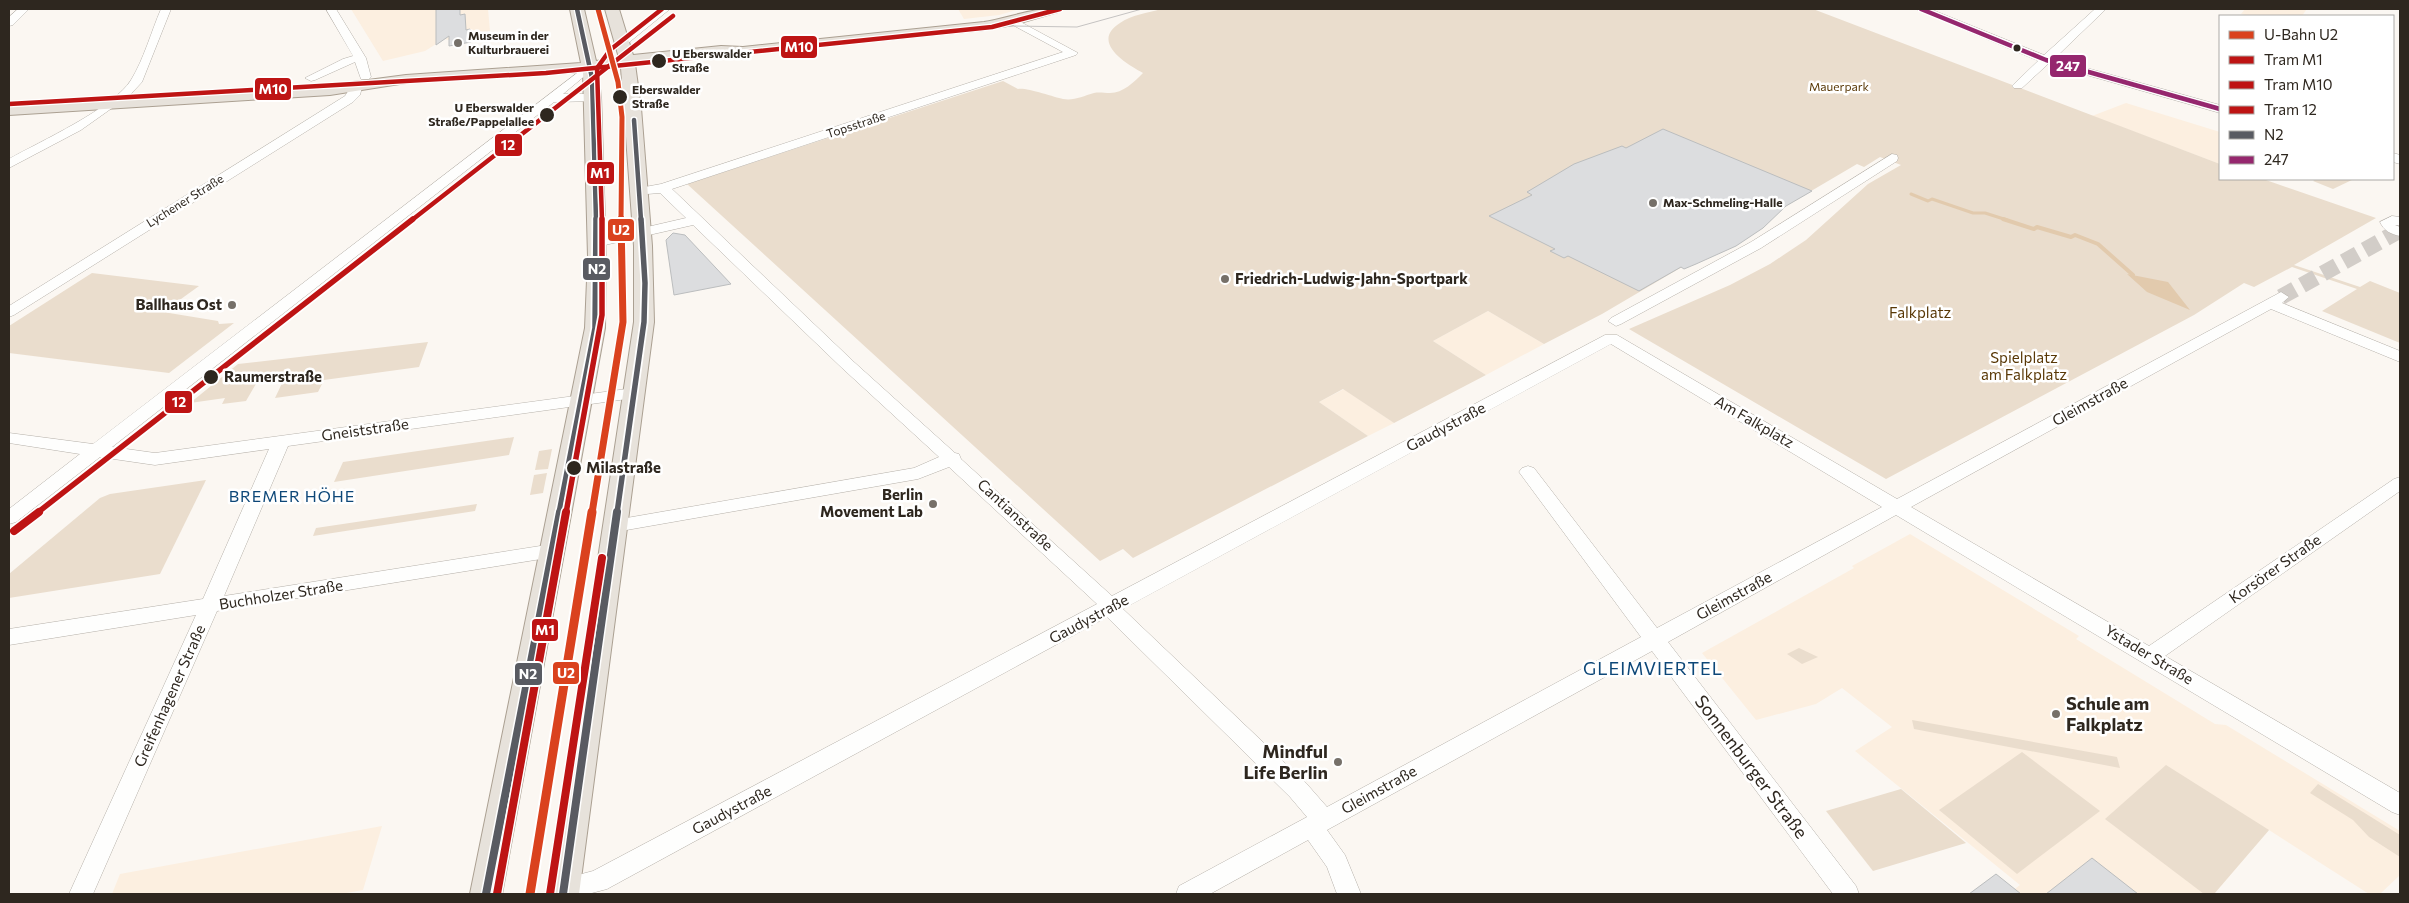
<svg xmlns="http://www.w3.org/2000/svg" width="2409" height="903" font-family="Commissioner,sans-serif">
<rect width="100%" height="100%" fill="#fbf7f2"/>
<g fill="#fcefe0">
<polygon points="351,9 488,9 490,31 477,33 477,37 471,39 471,42 449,46 449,40 444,39 425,51 383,61"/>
<polygon points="958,9 1020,9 999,15 964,19"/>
<polygon points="2245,9 2298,9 2306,10 2302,16 2250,16 2241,14"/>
<polygon points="2126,103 2220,132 2220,164 2092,116"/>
<polygon points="1488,311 1544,344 1486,375 1433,341"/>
<polygon points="1344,389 1394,423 1368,436 1319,402"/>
<polygon points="1910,534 2079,636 2076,639 2215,724 2226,725 2400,831 2400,875 2380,894 2369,894 2269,830 2214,894 2008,894 2020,885 1855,751 1892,727 1842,688 1816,704 1756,720 1702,653 1854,568 1852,566"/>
<polygon points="382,826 363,890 341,894 112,894 120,874"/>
</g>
<g fill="#eaddcd">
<path d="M1161 9H1813L2220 164V179H2263L2376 218 2294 265 2360 287 2370 281 2400 293V343L2322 311 2357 289 2292 267 2254 287 2244 283 2194 315 1886 479 1629 329 1730 285 1770 264 1806 240 1868 184 1901 165 1880 157 1864 167 1857 164 1602 314 1544 344 1488 311 1433 341 1486 375 1394 423 1343 389 1319 402 1368 436 1133 558 1123 549 1100 561 687 184 1003 81 1018 89C1025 87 1054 97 1063 99 1074 101 1083 96 1094 93 1099 92 1104 93 1110 93 1123 93 1134 82 1143 73 1126 64 1090 42 1120 23 1131 15 1148 13 1161 9Z"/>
<polygon points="2316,179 2354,179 2333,189 2313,181"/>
<polygon points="92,273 199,286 163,312 218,321 219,324 234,323 169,373 9,353 9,326"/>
<polygon points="428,342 419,367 324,380 318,392 275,398 284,379 257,382 246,401 222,404 225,398 190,403 238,364"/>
<polygon points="514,437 509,455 334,482 343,462"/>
<polygon points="552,449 548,469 535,470 539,451"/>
<polygon points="547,473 543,493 530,495 534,475"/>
<polygon points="206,480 160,574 9,598 9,574 100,498 110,494"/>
<polygon points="477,504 475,511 313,536 316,528"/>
<polygon points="1799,648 1818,657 1802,664 1787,654"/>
<polygon points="1912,720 2117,757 2120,768 1914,729"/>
<polygon points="2022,752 2100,811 2017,874 1939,810"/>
<polygon points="2166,765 2269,830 2214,894 2204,894 2105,819"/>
<polygon points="2318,784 2400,835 2400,857 2369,837 2353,820 2310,793"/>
<polygon points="1901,789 1966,843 1873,871 1826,811"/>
</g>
<polygon fill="#e2caad" points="2127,274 2168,282 2190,310 2147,292"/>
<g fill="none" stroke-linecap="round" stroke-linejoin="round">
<polyline stroke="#e2caad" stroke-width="3" points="1911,194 1928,201 1932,199 1973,213 1985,213 2007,220"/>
<polyline stroke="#e2caad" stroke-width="4" points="2003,219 2034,229 2037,227 2071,237 2075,235 2098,244 2133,275"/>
</g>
<g fill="#dcdddf" stroke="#bbbdbe">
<polygon points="436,9 460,9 460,15 465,14 466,30 470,29 471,42 449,46 449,36 436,45"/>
<polygon points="1663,129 1812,191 1786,206 1763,228 1736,246 1696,264 1684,269 1681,267 1639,291 1568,256 1564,258 1550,251 1555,249 1489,216 1532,195 1527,192 1574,164 1622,146 1626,148"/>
<polygon points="673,233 685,235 731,284 674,295 666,240"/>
<polygon points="2092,858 2138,894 2046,894"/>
<polygon points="1996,874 2021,894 1969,894"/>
</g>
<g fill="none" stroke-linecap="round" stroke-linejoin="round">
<polyline stroke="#d2cdc8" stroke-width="16" stroke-dasharray="16 8" stroke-linecap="butt" points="2281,297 2397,232"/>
<defs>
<g id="minor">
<polygon points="18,9 29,9 13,25 9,26 9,17"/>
<path d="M161 9H171L142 82 129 96 81 130 9 168V159C39 142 114 108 131 80 144 59 151 32 161 9Z"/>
<polygon points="326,9 336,9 366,58 371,77 369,79 361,79 355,62 315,80 311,81 305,78 343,59 353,56"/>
<polygon points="659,9 670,9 627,44 619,44 619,40"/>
<polygon points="1916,9 1930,9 2044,55 2095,9 2106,9 2054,59 2220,105 2220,113 2048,64 2022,88 2014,88 2012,86 2014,84 2038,61"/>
<path d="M1013 18 1078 53 1076 55 672 189 854 362 955 453 959 454 961 459 1112 596 1605 335H1617L1897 499 2281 292 2289 297 2282 303 2400 351V362L2271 309 1911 507 2149 646 2394 479 2400 477V491L2165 656 2400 793V815L2392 812 1896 515 1668 642 1856 886 1859 894H1833L1652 651 1327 830 1345 855 1361 894H1337L1327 867 1308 840 1210 894H1176L1179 886 1307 817 1290 797 1107 617 607 889 588 894H554L552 889 555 881 593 871 1097 604 949 467 918 479 615 532 608 531 606 526 608 521 615 520 914 468 939 457 842 368 693 225 596 247 589 243 591 240 686 218 660 193 634 195 632 192 634 189 661 184 1063 52 1009 23 1008 21ZM1611 344 1882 507 1657 628 1534 468 1528 466 1522 468 1519 472 1522 476 1641 637 1327 807 1306 783 1123 609Z"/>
<polygon points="589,64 595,67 593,69 563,94 593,94 599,98 597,101 554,102 112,447 155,453 634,388 640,389 642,393 640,397 634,398 288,446 224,596 553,544 560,546 563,551 560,556 217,611 93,894 69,894 196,615 9,645 9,629 203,599 269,449 155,465 100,457 16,522 9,524 9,509 80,454 9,443 9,433 93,444"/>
<polygon points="356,83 362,87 360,95 353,102 14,315 9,317 9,306 345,96 352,85"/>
<polygon points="2393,153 2400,155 2400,164 2393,162"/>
<polygon points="1892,154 1897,155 1898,158 1897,161 1761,248 1621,324 1616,326 1608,321 1611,318 1751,242"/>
<path d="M2392 216 2400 217V225H2395L2400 227V236C2391 234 2384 231 2380 222Z"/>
</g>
<path id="major" d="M570 9H584L596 61 619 58 605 9H619L633 55 721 46 743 47 984 22C1009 18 1034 7 1060 9L1058 12 1013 25 984 30 748 54 729 58 721 54 635 64 641 108 652 246 654 322 579 894H547L634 322V246L621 68 620 66 598 70 601 98 606 256 605 328 502 894H470L585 328 588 256 583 72 406 83 330 95 9 115V105L330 85 406 75 581 63Z"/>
</defs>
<use href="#minor" stroke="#b5b0a9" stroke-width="1"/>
<use href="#major" stroke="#aba092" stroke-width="2"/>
<use href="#minor" fill="#fefefd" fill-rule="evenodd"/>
<use href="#major" fill="#e7e2db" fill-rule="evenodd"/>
<polyline stroke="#c5c3c2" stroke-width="1" points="965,30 1013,26 1077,27 1142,9"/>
<defs>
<g id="bus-1-far2">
<polyline points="577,9 592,78 596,220"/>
<polyline points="634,120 641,220"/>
</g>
<g id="bus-1-far1">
<polyline points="559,513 595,328 596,219"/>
<polyline points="617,513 644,322 645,283 641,219"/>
</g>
<g id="bus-1">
<polyline points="486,894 560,512"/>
<polyline points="563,894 617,512"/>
</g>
<polyline id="bus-2" points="1921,9 2046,60 2220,109"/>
</defs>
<use href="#bus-1-far2" stroke="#fff" stroke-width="7"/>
<use href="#bus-1-far1" stroke="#fff" stroke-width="9"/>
<use href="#bus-1" stroke="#fff" stroke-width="11"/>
<use href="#bus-2" stroke="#fff" stroke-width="7"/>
<use href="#bus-1-far2" stroke="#595b62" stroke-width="4.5"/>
<use href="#bus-1-far1" stroke="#595b62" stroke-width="5.5"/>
<use href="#bus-1" stroke="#595b62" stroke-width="8"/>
<use href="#bus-2" stroke="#95276e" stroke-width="4.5"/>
<defs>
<polyline id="tram-1-far2" points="602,220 597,68 610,50 662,9"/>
<polyline id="tram-1-far1" points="566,513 602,315 602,219"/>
<g id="tram-1">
<polyline points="497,894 566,512"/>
<polyline points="550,894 602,558"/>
</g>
<polyline id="tram-2" points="9,104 546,73 992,27 1060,9"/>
<polyline id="tram-3-far2" points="412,220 673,16"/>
<polyline id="tram-3-far1" points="37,513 413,219"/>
<polyline id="tram-3" points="14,531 39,512"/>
</defs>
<use href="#tram-1-far2" stroke="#fff" stroke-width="7"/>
<use href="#tram-1-far1" stroke="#fff" stroke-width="9"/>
<use href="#tram-1" stroke="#fff" stroke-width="11"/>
<use href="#tram-2" stroke="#fff" stroke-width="7"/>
<use href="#tram-3-far2" stroke="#fff" stroke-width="7"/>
<use href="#tram-3-far1" stroke="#fff" stroke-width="9"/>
<use href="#tram-3" stroke="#fff" stroke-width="11"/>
<use href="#tram-1-far2" stroke="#be1414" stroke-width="4.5"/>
<use href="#tram-1-far1" stroke="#be1414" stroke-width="5.5"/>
<use href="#tram-1" stroke="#be1414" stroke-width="8"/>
<use href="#tram-2" stroke="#be1414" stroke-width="4.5"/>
<use href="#tram-3-far2" stroke="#be1414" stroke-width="4.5"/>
<use href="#tram-3-far1" stroke="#be1414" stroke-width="5.5"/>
<use href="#tram-3" stroke="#be1414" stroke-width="8"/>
<defs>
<polyline id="metro-1-far2" points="598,9 618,82 622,117 621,220"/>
<polyline id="metro-1-far1" points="592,513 623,322 621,219"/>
<polyline id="metro-1" points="530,894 592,512"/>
</defs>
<use href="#metro-1-far2" stroke="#fff" stroke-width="8"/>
<use href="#metro-1-far1" stroke="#fff" stroke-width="10"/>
<use href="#metro-1" stroke="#fff" stroke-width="13"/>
<use href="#metro-1-far2" stroke="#da421e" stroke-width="5"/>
<use href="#metro-1-far1" stroke="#da421e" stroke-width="7"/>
<use href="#metro-1" stroke="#da421e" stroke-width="9"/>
</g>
<g fill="#767069" stroke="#fff" stroke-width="2">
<circle cx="458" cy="43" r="5"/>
<circle cx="1653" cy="203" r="5"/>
<circle cx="1225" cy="279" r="5"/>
<circle cx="232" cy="305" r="5"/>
<circle cx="933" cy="504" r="5"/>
<circle cx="2056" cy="714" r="5"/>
<circle cx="1338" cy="762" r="5"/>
</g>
<g fill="#2e271f" stroke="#fff" stroke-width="2">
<circle cx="2017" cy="48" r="4.5"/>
<circle cx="659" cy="61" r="8"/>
<circle cx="620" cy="97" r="8"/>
<circle cx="547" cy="115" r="8"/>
<circle cx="211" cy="377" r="8"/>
<circle cx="574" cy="468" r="8"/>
</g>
<g text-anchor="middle" stroke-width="5" stroke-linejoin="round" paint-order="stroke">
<g font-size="12" font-weight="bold" fill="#2e271f" stroke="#fff" text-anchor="start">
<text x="468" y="40">Museum in der<tspan x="468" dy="14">Kulturbrauerei</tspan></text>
<text x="1663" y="207">Max-Schmeling-Halle</text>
</g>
<g font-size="12" font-weight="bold" fill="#2e271f" stroke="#fff" text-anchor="start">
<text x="672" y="58">U Eberswalder<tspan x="672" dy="14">Straße</tspan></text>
<text x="632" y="94">Eberswalder<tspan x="632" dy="14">Straße</tspan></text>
<text x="534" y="112" text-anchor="end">U Eberswalder<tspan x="534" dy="14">Straße/Pappelallee</tspan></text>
</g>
<g font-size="12" fill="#593806" stroke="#fff">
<text x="1839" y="91">Mauerpark</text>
</g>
<g font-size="12" fill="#2e271f" stroke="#fff">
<text transform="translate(856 125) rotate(-18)" y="4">Topsstraße</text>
<text transform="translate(185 201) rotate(-32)" y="4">Lychener Straße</text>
</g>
<g font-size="15" font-weight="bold" fill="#2e271f" stroke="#fff" text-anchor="end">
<text x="1235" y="284" text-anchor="start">Friedrich-Ludwig-Jahn-Sportpark</text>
<text x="222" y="310">Ballhaus Ost</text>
<text x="923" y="500">Berlin<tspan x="923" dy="17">Movement Lab</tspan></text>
</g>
<g font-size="15" fill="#593806" stroke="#fff">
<text x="1920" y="318">Falkplatz</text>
<text x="2024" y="363">Spielplatz<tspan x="2024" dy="17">am Falkplatz</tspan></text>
</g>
<g font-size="15" font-weight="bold" fill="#2e271f" stroke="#fff" text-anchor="start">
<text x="224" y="382">Raumerstraße</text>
<text x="586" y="473">Milastraße</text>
</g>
<g font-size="15" fill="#2e271f" stroke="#fff">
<text transform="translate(2090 402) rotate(-29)" y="5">Gleimstraße</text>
<text transform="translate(1754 422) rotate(30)" y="5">Am Falkplatz</text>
<text transform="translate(1446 427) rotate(-28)" y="5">Gaudystraße</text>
<text transform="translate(365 430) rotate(-8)" y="5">Gneiststraße</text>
<text transform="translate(1015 515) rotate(43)" y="5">Cantianstraße</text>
<text transform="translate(2275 569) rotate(-35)" y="5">Korsörer Straße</text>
<text transform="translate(281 595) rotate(-9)" y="5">Buchholzer Straße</text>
<text transform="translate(1734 596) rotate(-29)" y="5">Gleimstraße</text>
<text transform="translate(1089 619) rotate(-28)" y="5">Gaudystraße</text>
<text transform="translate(2149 655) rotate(31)" y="5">Ystader Straße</text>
<text transform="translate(170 696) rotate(-66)" y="5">Greifenhagener Straße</text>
<text transform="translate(1379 790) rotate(-29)" y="5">Gleimstraße</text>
<text transform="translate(732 810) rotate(-28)" y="5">Gaudystraße</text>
</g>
<g font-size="16" letter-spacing="1" fill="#0d4778" stroke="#fff">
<text x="292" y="502">BREMER HÖHE</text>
</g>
<g font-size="18" letter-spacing="1" fill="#0d4778" stroke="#fff">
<text x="1653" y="675">GLEIMVIERTEL</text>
</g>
<g font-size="18" font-weight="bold" fill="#2e271f" stroke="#fff" text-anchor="start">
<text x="2066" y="710">Schule am<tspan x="2066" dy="21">Falkplatz</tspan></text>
<text x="1328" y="758" text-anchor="end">Mindful<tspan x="1328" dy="21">Life Berlin</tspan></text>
</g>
<g font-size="18" fill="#2e271f" stroke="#fff">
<text transform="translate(1751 767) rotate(53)" y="6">Sonnenburger Straße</text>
</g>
</g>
<g stroke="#fff" stroke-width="2">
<rect x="780" y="35" width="38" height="24" rx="5" fill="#be1414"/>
<rect x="2049" y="54" width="38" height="24" rx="5" fill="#95276e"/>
<rect x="254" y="77" width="38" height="24" rx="5" fill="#be1414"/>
<rect x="494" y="133" width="29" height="24" rx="5" fill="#be1414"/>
<rect x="586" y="161" width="29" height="24" rx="5" fill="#be1414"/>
<rect x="607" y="218" width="28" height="24" rx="5" fill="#da421e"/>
<rect x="582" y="257" width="29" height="24" rx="5" fill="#595b62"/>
<rect x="164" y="390" width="29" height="24" rx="5" fill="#be1414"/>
<rect x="531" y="618" width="28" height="24" rx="5" fill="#be1414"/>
<rect x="552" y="661" width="28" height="24" rx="5" fill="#da421e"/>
<rect x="514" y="662" width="29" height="24" rx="5" fill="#595b62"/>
</g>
<g font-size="14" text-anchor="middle" font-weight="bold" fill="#fff">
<text x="799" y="52">M10</text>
<text x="2068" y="71">247</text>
<text x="273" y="94">M10</text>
<text x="508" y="150">12</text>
<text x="600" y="178">M1</text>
<text x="621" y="235">U2</text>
<text x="597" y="274">N2</text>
<text x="179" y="407">12</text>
<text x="545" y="635">M1</text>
<text x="566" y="678">U2</text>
<text x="528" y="679">N2</text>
</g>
<rect width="2409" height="903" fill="none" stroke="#2e271f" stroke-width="20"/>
<rect x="2219" y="15" width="175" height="165" fill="#ffffff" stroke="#aba9a5"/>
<rect x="2229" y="31" width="25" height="8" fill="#da421e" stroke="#aba9a5"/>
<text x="2264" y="40" font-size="15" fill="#2e271f">U-Bahn U2</text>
<rect x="2229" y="56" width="25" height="8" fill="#be1414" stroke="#aba9a5"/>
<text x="2264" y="65" font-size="15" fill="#2e271f">Tram M1</text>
<rect x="2229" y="81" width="25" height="8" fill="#be1414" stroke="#aba9a5"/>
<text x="2264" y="90" font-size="15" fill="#2e271f">Tram M10</text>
<rect x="2229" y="106" width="25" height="8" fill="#be1414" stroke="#aba9a5"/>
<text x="2264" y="115" font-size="15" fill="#2e271f">Tram 12</text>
<rect x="2229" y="131" width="25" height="8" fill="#595b62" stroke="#aba9a5"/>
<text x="2264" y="140" font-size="15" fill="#2e271f">N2</text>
<rect x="2229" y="156" width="25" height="8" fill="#95276e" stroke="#aba9a5"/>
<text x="2264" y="165" font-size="15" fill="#2e271f">247</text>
</svg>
